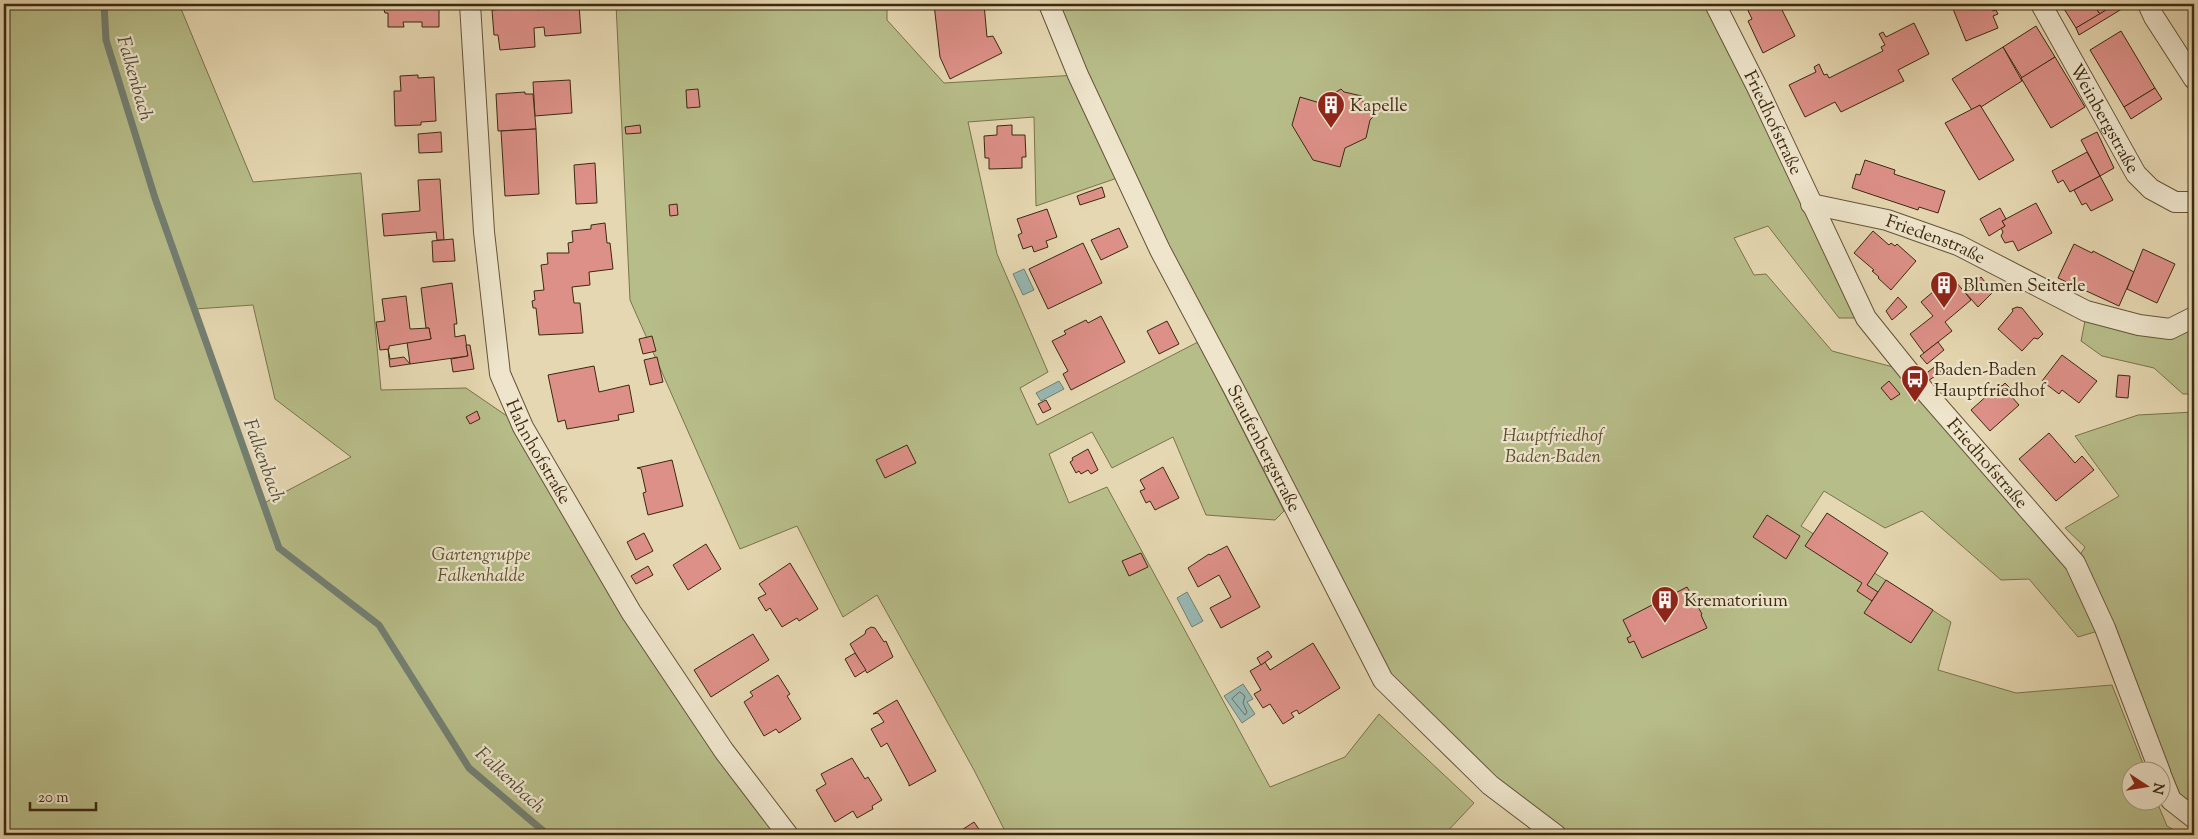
<svg xmlns="http://www.w3.org/2000/svg" width="2198" height="839" font-family="'Sorts Mill Goudy',serif">
<rect width="100%" height="100%" fill="#e5d7b1"/>
<filter id="stains"><feTurbulence type="fractalNoise" baseFrequency=".004" numOctaves="4"/><feColorMatrix values="0 0 0 0 .2 0 0 0 0 .09 0 0 0 0 .02 0 0 0 .5 -.17"/></filter>
<radialGradient id="worn" r=".72"><stop offset=".6" stop-color="#630" stop-opacity="0"/><stop offset="1" stop-color="#630" stop-opacity=".3"/></radialGradient>
<g fill="#b7bd89" stroke="#79734c" fill-rule="evenodd">
<path d="M4 4H136L137 7 148 4H179L253 182 361 173 381 390 466 388 523 427 631 612 788 835H4ZM253 305 275 399 351 457 264 503 195 309Z"/>
<polygon points="616,4 887,4 887,20 944,83 1077,75 1049,4 1715,4 1866,318 1839,318 1768,226 1734,238 1754,275 1766,274 1832,351 1901,369 2073,569 2098,631 2078,637 2029,579 2001,580 1922,511 1885,528 1824,491 1801,526 1951,622 1938,670 2016,693 2112,685 2146,771 2130,772 2130,802 2157,802 2167,826 2183,835 1556,835 1383,680 1126,175 1036,206 1034,117 968,122 997,254 1048,372 1020,388 1037,425 1198,342 1284,511 1275,520 1206,515 1173,437 1112,468 1092,432 1049,454 1069,503 1107,487 1270,787 1345,757 1379,714 1474,803 1444,835 1007,835 974,770 877,595 843,617 797,526 740,549 630,300"/>
<polygon points="2194,308 2194,394 2183,394 2154,368 2102,356 2081,341 2086,316 2173,336"/>
<polygon points="2194,412 2194,818 2171,800 2075,563 2085,547 2065,528 2119,496 2075,436 2138,415"/>
</g>
<g fill="#98b8b3" stroke="#737f72">
<polygon points="1024,269 1034,290 1023,295 1013,274"/>
<polygon points="1059,381 1064,389 1041,401 1036,393"/>
<polygon points="1187,592 1203,621 1192,627 1177,598"/>
<polygon points="1243,684 1253,699 1247,702 1255,714 1242,723 1224,696"/>
</g>
<g fill="none" stroke-linecap="round" stroke-linejoin="round">
<polygon stroke="#6a7062" stroke-width="1" points="1240,692 1245,696 1243,703 1247,712 1245,715 1232,699"/>
<polyline stroke="#737f72" stroke-width="7" points="104,4 106,40 155,198 279,548 379,625 469,768 548,835"/>
</g>
<g fill="#dd9088" stroke="#3b2910">
<polygon points="382,4 439,4 439,27 422,27 422,22 403,22 404,27 388,27 388,13 385,13"/>
<polygon points="504,4 537,4 538,10 542,9 542,4 579,4 581,33 545,36 544,27 534,28 535,47 500,50 498,35 494,35 492,10 505,9"/>
<polygon points="934,4 984,4 987,37 993,36 1002,53 950,79 940,57"/>
<polygon points="1745,4 1784,4 1780,6 1795,36 1763,53 1748,21 1752,19"/>
<polygon points="1963,4 1991,4 1990,5 1993,11 1996,10 1998,14 1993,16 1998,28 1966,41 1953,9"/>
<polygon points="2061,4 2093,4 2100,14 2076,28"/>
<polygon points="2093,4 2116,4 2100,14"/>
<polygon points="2116,4 2130,4 2079,35 2076,28"/>
<polygon points="1914,23 1929,54 1898,70 1904,81 1841,112 1835,102 1805,117 1789,85 1816,72 1814,67 1819,64 1824,75 1827,74 1829,78 1883,51 1881,47 1885,45 1879,34 1883,32 1886,37"/>
<polygon points="2036,26 2055,57 2022,78 2003,47"/>
<polygon points="2121,31 2155,88 2124,107 2090,50"/>
<polygon points="2003,47 2022,81 1981,107 1980,105 1972,110 1952,79"/>
<polygon points="2055,57 2085,107 2051,128 2021,78"/>
<polygon points="418,75 418,78 434,77 436,121 421,122 421,125 395,126 394,91 401,91 400,76"/>
<polygon points="570,80 572,113 535,116 533,82"/>
<polygon points="2155,88 2162,99 2131,119 2124,107"/>
<polygon points="698,89 700,107 687,108 686,90"/>
<polygon points="1341,89 1344,92 1362,96 1362,100 1373,117 1370,120 1366,138 1345,148 1340,167 1313,160 1292,125 1300,97 1320,103 1320,100 1324,100"/>
<polygon points="525,92 525,94 533,94 536,129 498,131 496,94"/>
<polygon points="1980,105 2014,160 1979,180 1945,123"/>
<polygon points="640,125 641,133 626,134 625,127"/>
<polygon points="1012,125 1012,135 1025,135 1026,157 1022,157 1022,168 989,169 989,158 985,158 984,136 997,135 997,126"/>
<polygon points="536,129 539,194 505,196 501,131"/>
<polygon points="441,132 442,152 419,153 418,134"/>
<polygon points="2097,132 2114,168 2100,176 2081,140"/>
<polygon points="2087,152 2100,176 2070,192 2063,180 2058,183 2052,171"/>
<polygon points="1865,160 1895,170 1894,174 1945,191 1938,213 1919,207 1918,210 1852,188 1856,174 1860,175"/>
<polygon points="595,163 597,203 576,204 574,165"/>
<polygon points="2100,176 2113,200 2091,211 2086,203 2082,205 2074,190"/>
<polygon points="440,179 444,240 437,240 436,232 384,236 382,214 420,211 418,180"/>
<polygon points="1102,187 1105,197 1080,205 1077,196"/>
<polygon points="2036,203 2052,233 2018,251 2013,241 2005,243 2001,236 2003,232 2001,228 2005,226 2002,221"/>
<polygon points="677,204 678,215 670,216 669,205"/>
<polygon points="2000,208 2006,219 2002,221 2005,226 1989,236 1980,219"/>
<polygon points="1047,209 1057,237 1046,241 1048,247 1034,252 1032,246 1023,249 1018,235 1022,233 1017,219"/>
<polygon points="605,223 607,243 610,243 613,269 589,272 590,285 572,287 574,303 580,303 583,333 539,335 536,308 533,308 532,301 535,300 534,291 544,290 541,265 548,264 547,253 569,253 568,243 573,242 572,231 591,229 591,225"/>
<polygon points="1119,228 1128,247 1101,260 1091,240"/>
<polygon points="1873,231 1889,245 1891,243 1895,246 1897,244 1916,261 1891,290 1878,278 1879,277 1872,271 1874,270 1854,253"/>
<polygon points="453,239 455,261 433,262 432,241"/>
<polygon points="1083,243 1102,283 1048,309 1029,269"/>
<polygon points="2074,244 2092,253 2093,251 2134,272 2119,306 2058,278"/>
<polygon points="2143,249 2175,264 2157,303 2127,289"/>
<polygon points="1951,277 1952,277 1971,300 1945,322 1952,331 1924,353 1910,334 1933,316 1921,302 1940,286 1942,289 1954,280"/>
<polygon points="1981,277 1993,292 1978,307 1964,291"/>
<polygon points="452,283 457,324 454,324 455,337 465,335 468,356 410,364 407,342 431,339 429,328 426,328 421,288"/>
<polygon points="406,296 410,329 429,328 431,339 389,346 389,349 380,350 376,322 385,321 382,299"/>
<polygon points="1898,297 1907,307 1892,320 1886,311"/>
<polygon points="2017,307 2022,308 2043,334 2038,339 2034,338 2022,351 1998,329 2013,311 2012,309"/>
<polygon points="1101,316 1125,362 1071,390 1063,374 1068,371 1052,341 1066,334 1064,331 1086,320 1088,323"/>
<polygon points="1167,321 1179,344 1159,354 1147,331"/>
<polygon points="652,336 656,351 643,354 639,339"/>
<polygon points="1938,342 1944,350 1927,364 1920,356"/>
<polygon points="466,345 470,345 474,369 453,372 451,359 468,356"/>
<polygon points="388,349 390,359 404,357 410,364 390,367"/>
<polygon points="2062,355 2097,381 2079,403 2062,390 2059,394 2042,381"/>
<polygon points="657,357 663,382 650,385 644,360"/>
<polygon points="1937,365 1942,371 1928,381 1924,375"/>
<polygon points="594,366 599,392 629,385 634,412 618,415 619,420 567,429 565,420 558,422 548,375"/>
<polygon points="2118,375 2130,376 2128,398 2116,397"/>
<polygon points="1889,381 1900,394 1891,400 1881,388"/>
<polygon points="2005,383 2013,391 2010,395 2019,405 1990,431 1971,410 2000,384 2002,386"/>
<polygon points="1046,400 1051,409 1043,413 1038,404"/>
<polygon points="477,411 480,419 470,424 466,417"/>
<polygon points="2049,433 2075,463 2082,456 2094,470 2056,501 2019,459"/>
<polygon points="907,445 916,463 885,478 876,460"/>
<polygon points="1088,449 1098,470 1091,474 1088,470 1081,474 1079,471 1076,473 1070,462 1073,460 1072,458"/>
<polygon points="672,460 683,506 648,515 643,493 646,492 641,469 637,468"/>
<polygon points="1163,467 1179,498 1155,510 1150,501 1146,503 1140,491 1145,489 1140,480"/>
<polygon points="1827,513 1888,553 1867,585 1878,592 1872,601 1857,591 1862,583 1805,546"/>
<polygon points="1767,515 1800,536 1786,559 1753,537"/>
<polygon points="644,533 653,551 636,560 627,542"/>
<polygon points="706,544 721,569 688,590 673,565"/>
<polygon points="1227,546 1260,607 1221,628 1210,608 1231,597 1219,575 1198,587 1188,568 1209,554 1210,555"/>
<polygon points="1141,553 1148,567 1129,576 1122,561"/>
<polygon points="790,563 818,609 799,621 797,618 782,627 770,608 766,611 758,598 766,594 759,584"/>
<polygon points="648,566 653,575 636,584 631,576"/>
<polygon points="1886,580 1933,610 1911,643 1864,613"/>
<polygon points="1687,587 1702,614 1701,615 1707,628 1642,658 1634,641 1629,643 1627,638 1631,636 1623,620"/>
<polygon points="871,627 875,628 884,642 886,641 893,657 867,673 850,644 865,634 866,630"/>
<polygon points="753,634 769,660 711,697 694,670"/>
<polygon points="1313,643 1340,688 1299,714 1297,710 1291,713 1294,717 1283,724 1270,704 1263,708 1254,694 1261,690 1250,671 1265,662 1270,670"/>
<polygon points="1268,651 1272,657 1261,665 1257,658"/>
<polygon points="855,653 866,670 855,677 845,659"/>
<polygon points="778,675 790,694 787,696 801,719 779,733 776,729 764,736 744,702 753,696 750,692"/>
<polygon points="897,700 936,771 909,786 909,784 887,743 881,747 871,729 884,722 878,713 873,714"/>
<polygon points="852,758 865,779 868,777 882,800 872,806 873,809 857,818 853,811 835,822 816,790 826,784 821,774"/>
<polygon points="974,822 983,835 954,835"/>
</g>
<g fill="none" stroke-linecap="round" stroke-linejoin="round">
<defs>
<g id="minor">
<path id="s1" d="M470 4 484 232 500 374 523 427 631 612 724 751 788 835"/>
<path id="s2" d="M1049 4 1078 75 1160 250 1235 391 1383 680 1490 785 1556 835"/>
<path id="s3" d="M1715 4 1757 87 1866 318 1923 389 2075 563 2105 628 2160 772"/>
<path id="s4" d="M2041 4 2136 174 2151 189 2175 202H2194"/>
<polyline points="2148,4 2154,17 2194,79"/>
<path id="s5" d="M1811 204 1887 220 1958 245 2086 311 2139 325 2170 329 2194 317"/>
<polyline points="2160,773 2171,800 2194,818"/>
</g>
</defs>
<use href="#minor" stroke="#665438" stroke-width="22"/>
<use href="#minor" stroke="#eee5cc" stroke-width="20"/>
</g>
<defs>
<symbol id="building-pin" viewBox="-11 -11 22 30"><path d="M0 17L-7.5 6A9.5 9.5 0 1 1 7.5 6Z" fill="#8f2418" stroke="#eee5cc"/><path d="M-4-6H4V6H1V3H-1V6H-4ZM-2.5-4.3h1.7v1.8h-1.7ZM.8-4.3h1.7v1.8H.8ZM-2.5-1h1.7V.8h-1.7ZM.8-1h1.7V.8H.8Z" fill="#fff"/></symbol>
<symbol id="bus-pin" viewBox="-11 -11 22 30"><path d="M0 17L-7.5 6A9.5 9.5 0 1 1 7.5 6Z" fill="#8f2418" stroke="#eee5cc"/><path d="M-5-6H5V4H4V6H2V4H-2V6H-4V4H-5ZM-3.5-4V0h7V-4ZM-3.5 1.2v1.5H-2V1.2ZM2 1.2v1.5H3.5V1.2Z" fill="#fff"/></symbol>
</defs>
<g fill-rule="evenodd">
<use href="#building-pin" x="1315" y="89" width="32" height="43"/>
<use href="#building-pin" x="1928" y="269" width="32" height="43"/>
<use href="#bus-pin" x="1899" y="363" width="32" height="43"/>
<use href="#building-pin" x="1649" y="584" width="32" height="43"/>
</g>
<g text-anchor="middle" stroke-width="4.5" stroke-linejoin="round" paint-order="stroke">
<g font-size="18" fill="#3b2910" stroke="#eee5cc" text-anchor="start">
<text x="1350" y="111">Kapelle</text>
<text x="1963" y="291">Blumen Seiterle</text>
<text x="1934" y="375">Baden-Baden<tspan x="1934" dy="21">Hauptfriedhof</tspan></text>
<text x="1684" y="606">Krematorium</text>
</g>
<g font-size="18" fill="#3b2910" stroke="#eee5cc">
<text dy="6" stroke="none"><textPath href="#s4" startOffset="131">Weinbergstraße</textPath></text>
<text dy="6" stroke="none"><textPath href="#s3" startOffset="132">Friedhofstraße</textPath></text>
<text dy="6" stroke="none"><textPath href="#s5" startOffset="130">Friedenstraße</textPath></text>
<text dy="6" stroke="none"><textPath href="#s2" startOffset="494">Staufenbergstraße</textPath></text>
<text dy="6" stroke="none"><textPath href="#s1" startOffset="458">Hahnhofstraße</textPath></text>
<text dy="6" stroke="none"><textPath href="#s3" startOffset="538">Friedhofstraße</textPath></text>
</g>
<g font-size="18" font-style="italic" fill="#5a4e2e" stroke="#eee5cc">
<text x="1553" y="441">Hauptfriedhof<tspan x="1553" dy="21">Baden-Baden</tspan></text>
<text x="481" y="560">Gartengruppe<tspan x="481" dy="21">Falkenhalde</tspan></text>
</g>
<g font-size="19" font-style="italic" fill="#524d39" stroke="#eee5cc">
<text transform="translate(136 78) rotate(74)" y="7">Falkenbach</text>
<text transform="translate(265 460) rotate(70)" y="7">Falkenbach</text>
<text transform="translate(511 779) rotate(43)" y="7">Falkenbach</text>
</g>
</g>
<rect width="2198" height="839" fill="none" stroke="#e5d7b1" stroke-width="20"/>
<rect x="5" y="5" width="2188" height="829" fill="none" stroke="#3b2910" stroke-width="2.5"/>
<rect x="10" y="10" width="2178" height="819" fill="none" stroke="#3b2910"/>
<g transform="translate(2146 786) rotate(102)"><circle r="24" fill="#eee5cc" stroke="#a69a81"/>
<path d="M0-4L9 19L0 12L-9 19Z" fill="#8f2418"/>
<text y="-8" font-size="14" font-weight="bold" text-anchor="middle" fill="#3b2910">N</text>
</g>
<path d="M30 802v8h66v-8" fill="none" stroke="#3b2910" stroke-width="2.5"/>
<text x="38" y="802" font-size="15" fill="#3b2910" stroke="#eee5cc" stroke-width="4" paint-order="stroke">20 m</text>
<rect width="100%" height="100%" filter="url(#stains)"/>
<rect width="100%" height="100%" fill="url(#worn)"/>
</svg>
